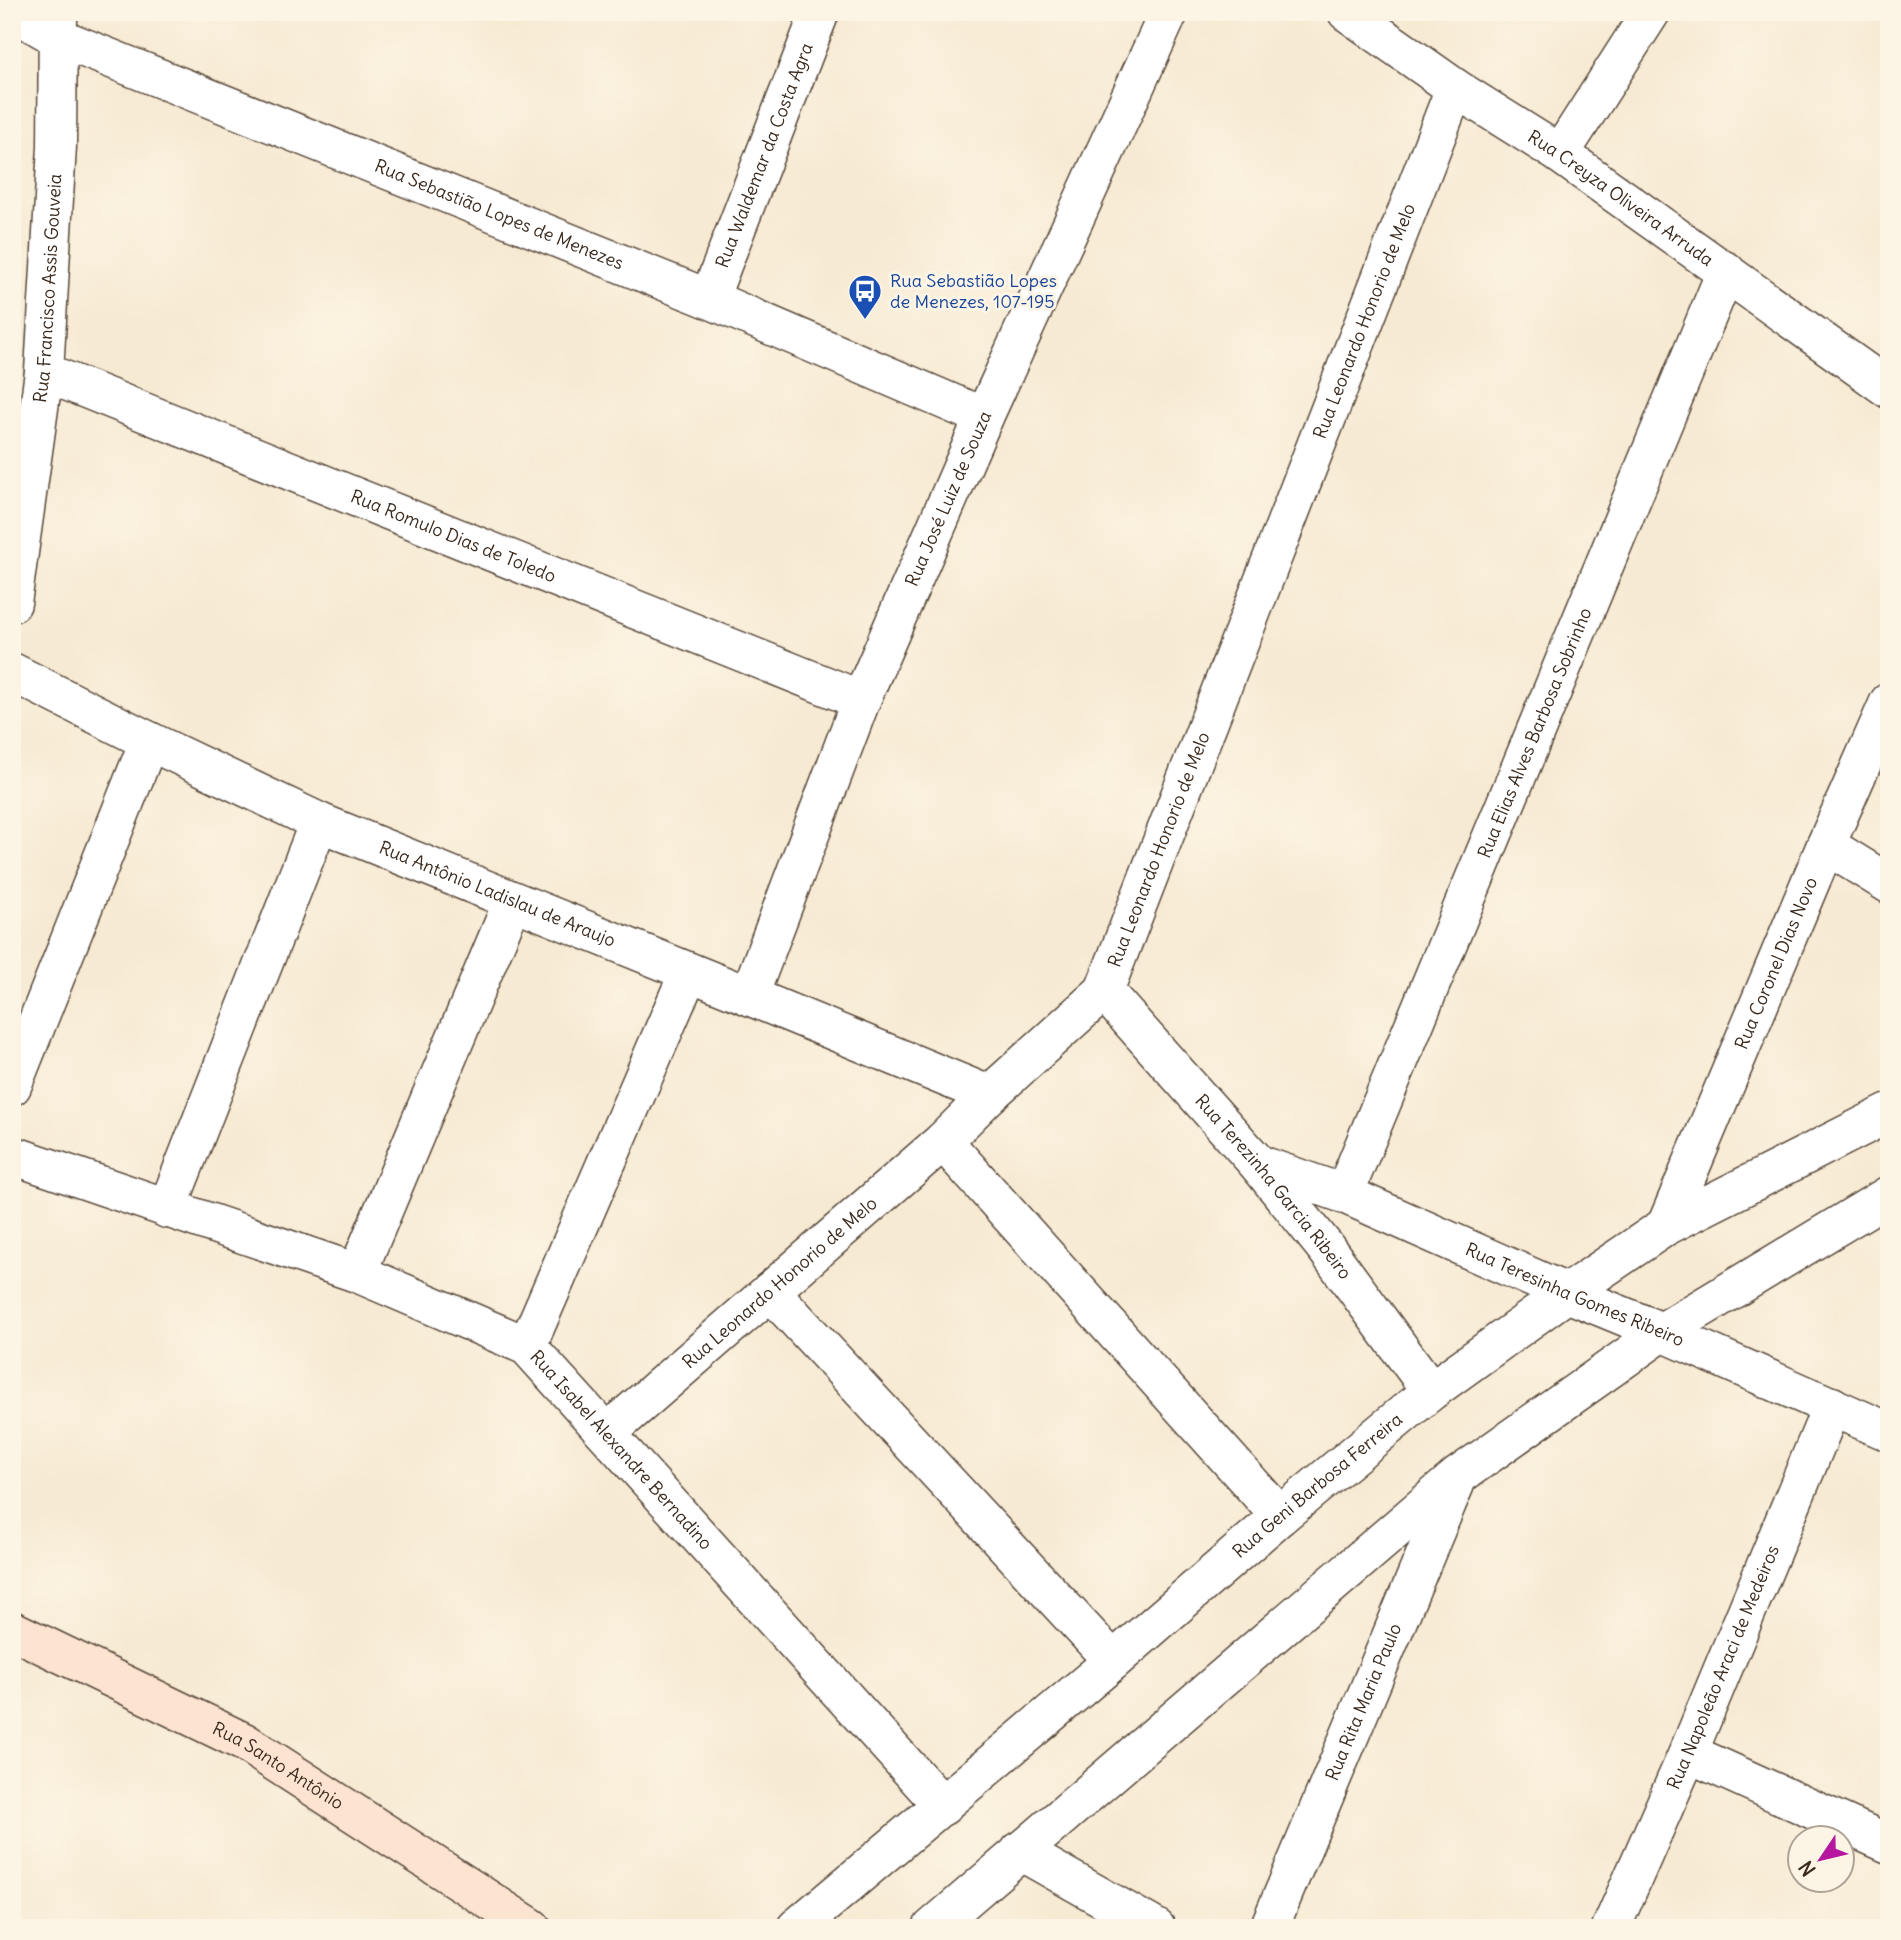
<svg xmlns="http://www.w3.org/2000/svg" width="1901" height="1940" font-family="Delius,sans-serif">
<rect width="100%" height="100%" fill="#fcf5e5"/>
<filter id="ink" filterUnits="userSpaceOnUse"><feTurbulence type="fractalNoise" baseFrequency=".0143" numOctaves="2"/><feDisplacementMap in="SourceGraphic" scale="14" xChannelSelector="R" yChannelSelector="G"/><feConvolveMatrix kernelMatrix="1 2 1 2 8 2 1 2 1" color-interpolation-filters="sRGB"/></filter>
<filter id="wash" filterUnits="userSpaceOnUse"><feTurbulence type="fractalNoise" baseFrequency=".00686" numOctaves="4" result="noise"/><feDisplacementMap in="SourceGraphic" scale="28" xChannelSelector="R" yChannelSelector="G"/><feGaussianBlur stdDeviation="1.57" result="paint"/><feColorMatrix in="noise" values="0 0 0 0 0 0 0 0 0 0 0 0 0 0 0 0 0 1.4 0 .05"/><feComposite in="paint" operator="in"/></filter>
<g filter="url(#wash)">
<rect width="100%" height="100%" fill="#f7ead3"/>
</g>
<g filter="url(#ink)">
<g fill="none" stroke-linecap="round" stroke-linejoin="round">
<defs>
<g id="street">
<path id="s1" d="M13 12 57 37 709 299 984 417"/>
<path id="s2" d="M1347 12 1455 88 1560 154 1889 389"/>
<polyline points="1560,154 1651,12"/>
<path id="s3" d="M709 299 820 12"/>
<path id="s4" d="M44 372 861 700"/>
<path id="s5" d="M12 603 44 372 57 146 58 13"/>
<path id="s6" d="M12 672 149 741 319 822 749 996 989 1095"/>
<polyline points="1826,845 1889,884"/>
<path id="s7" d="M1104 991 1258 1164 1325 1247 1431 1391"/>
<path id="s8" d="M749 996 861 700 984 417 1169 12"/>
<polyline points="12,1086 149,741"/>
<polyline points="943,1141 1280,1516"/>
<path id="s9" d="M12 1155 357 1273 527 1346 943 1806"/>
<path id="s10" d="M1258 1164 1344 1194 1567 1293 1662 1332 1889 1432"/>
<path id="s11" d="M1344 1194 1726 271"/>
<polyline points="167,1209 319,822"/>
<path id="s12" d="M1666 1226 1826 845 1889 702"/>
<polyline points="357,1273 513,901"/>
<polyline points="770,1291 1113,1661"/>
<polyline points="527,1346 689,972"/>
<path id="s13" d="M607 1433 943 1141 989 1095 1104 991 1455 88"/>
<polyline points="1688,1753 1889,1844"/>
<polyline points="1020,1851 1156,1928"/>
<path id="s14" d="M796 1928 1113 1661 1280 1516 1431 1391 1567 1293 1666 1226 1889 1113"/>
<polyline points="932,1928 1458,1476 1662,1332 1889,1195"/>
<path id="s15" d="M1269 1928 1455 1484"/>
<path id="s16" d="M1611 1928 1688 1753 1832 1406"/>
</g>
<g id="secondary">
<path id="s17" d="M12 1630 244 1742 532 1928"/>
</g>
</defs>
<use href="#street" stroke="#574739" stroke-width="41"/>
<use href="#secondary" stroke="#574739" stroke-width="41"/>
<use href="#street" stroke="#fff" stroke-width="38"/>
<use href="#secondary" stroke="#fde4d1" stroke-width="38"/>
</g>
</g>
<defs>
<symbol id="bus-pin" viewBox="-11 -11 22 30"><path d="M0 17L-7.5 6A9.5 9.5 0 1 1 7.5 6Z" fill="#1a4fb4" stroke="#fcf5e5"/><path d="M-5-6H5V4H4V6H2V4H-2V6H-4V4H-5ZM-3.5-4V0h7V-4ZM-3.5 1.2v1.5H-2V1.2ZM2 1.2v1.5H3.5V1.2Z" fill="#fff"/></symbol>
</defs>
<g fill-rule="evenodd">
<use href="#bus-pin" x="846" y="272" width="38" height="52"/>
</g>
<g text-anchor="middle" stroke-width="6" stroke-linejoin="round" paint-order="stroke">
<g font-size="18" fill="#3b2a1e" stroke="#fcf5e5">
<text dy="6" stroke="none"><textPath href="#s3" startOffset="154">Rua Waldemar da Costa Agra</textPath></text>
<text dy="6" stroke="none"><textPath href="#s2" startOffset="331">Rua Creyza Oliveira Arruda</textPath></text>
<text dy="6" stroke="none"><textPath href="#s1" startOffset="527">Rua Sebastião Lopes de Menezes</textPath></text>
<text dy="6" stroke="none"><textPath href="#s5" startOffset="317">Rua Francisco Assis Gouveia</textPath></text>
<text dy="6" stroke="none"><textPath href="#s13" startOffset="1384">Rua Leonardo Honorio de Melo</textPath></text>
<text dy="6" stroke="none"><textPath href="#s8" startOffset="536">Rua José Luiz de Souza</textPath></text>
<text dy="6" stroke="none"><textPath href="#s4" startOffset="441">Rua Romulo Dias de Toledo</textPath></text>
<text dy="6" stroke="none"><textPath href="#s11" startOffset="499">Rua Elias Alves Barbosa Sobrinho</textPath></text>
<text dy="6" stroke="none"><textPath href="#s13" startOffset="817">Rua Leonardo Honorio de Melo</textPath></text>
<text dy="6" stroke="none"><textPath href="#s6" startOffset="534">Rua Antônio Ladislau de Araujo</textPath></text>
<text dy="6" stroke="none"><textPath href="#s12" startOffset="285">Rua Coronel Dias Novo</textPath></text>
<text dy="6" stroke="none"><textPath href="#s7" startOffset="259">Rua Terezinha Garcia Ribeiro</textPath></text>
<text dy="6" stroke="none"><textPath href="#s13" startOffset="229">Rua Leonardo Honorio de Melo</textPath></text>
<text dy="6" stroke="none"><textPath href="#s10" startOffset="343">Rua Teresinha Gomes Ribeiro</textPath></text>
<text dy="6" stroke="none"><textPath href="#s9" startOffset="690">Rua Isabel Alexandre Bernadino</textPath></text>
<text dy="6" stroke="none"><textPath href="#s14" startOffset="684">Rua Geni Barbosa Ferreira</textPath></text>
<text dy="6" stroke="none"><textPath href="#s16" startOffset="284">Rua Napoleão Araci de Medeiros</textPath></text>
<text dy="6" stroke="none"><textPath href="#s15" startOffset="245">Rua Rita Maria Paulo</textPath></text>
<text dy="6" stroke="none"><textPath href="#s17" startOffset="299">Rua Santo Antônio</textPath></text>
</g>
<g font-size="18" fill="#164399" stroke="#fcf5e5" text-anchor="start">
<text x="890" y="287">Rua Sebastião Lopes<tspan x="890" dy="21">de Menezes, 107-195</tspan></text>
</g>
</g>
<rect width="1901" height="1940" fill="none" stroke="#fcf5e5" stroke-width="42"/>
<g transform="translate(1821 1859) rotate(235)"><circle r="33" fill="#fcf5e5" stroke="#afa495" stroke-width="2"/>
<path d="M0-5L12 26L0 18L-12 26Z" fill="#b5179e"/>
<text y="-10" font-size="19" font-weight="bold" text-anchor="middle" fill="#3b2a1e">N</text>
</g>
</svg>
